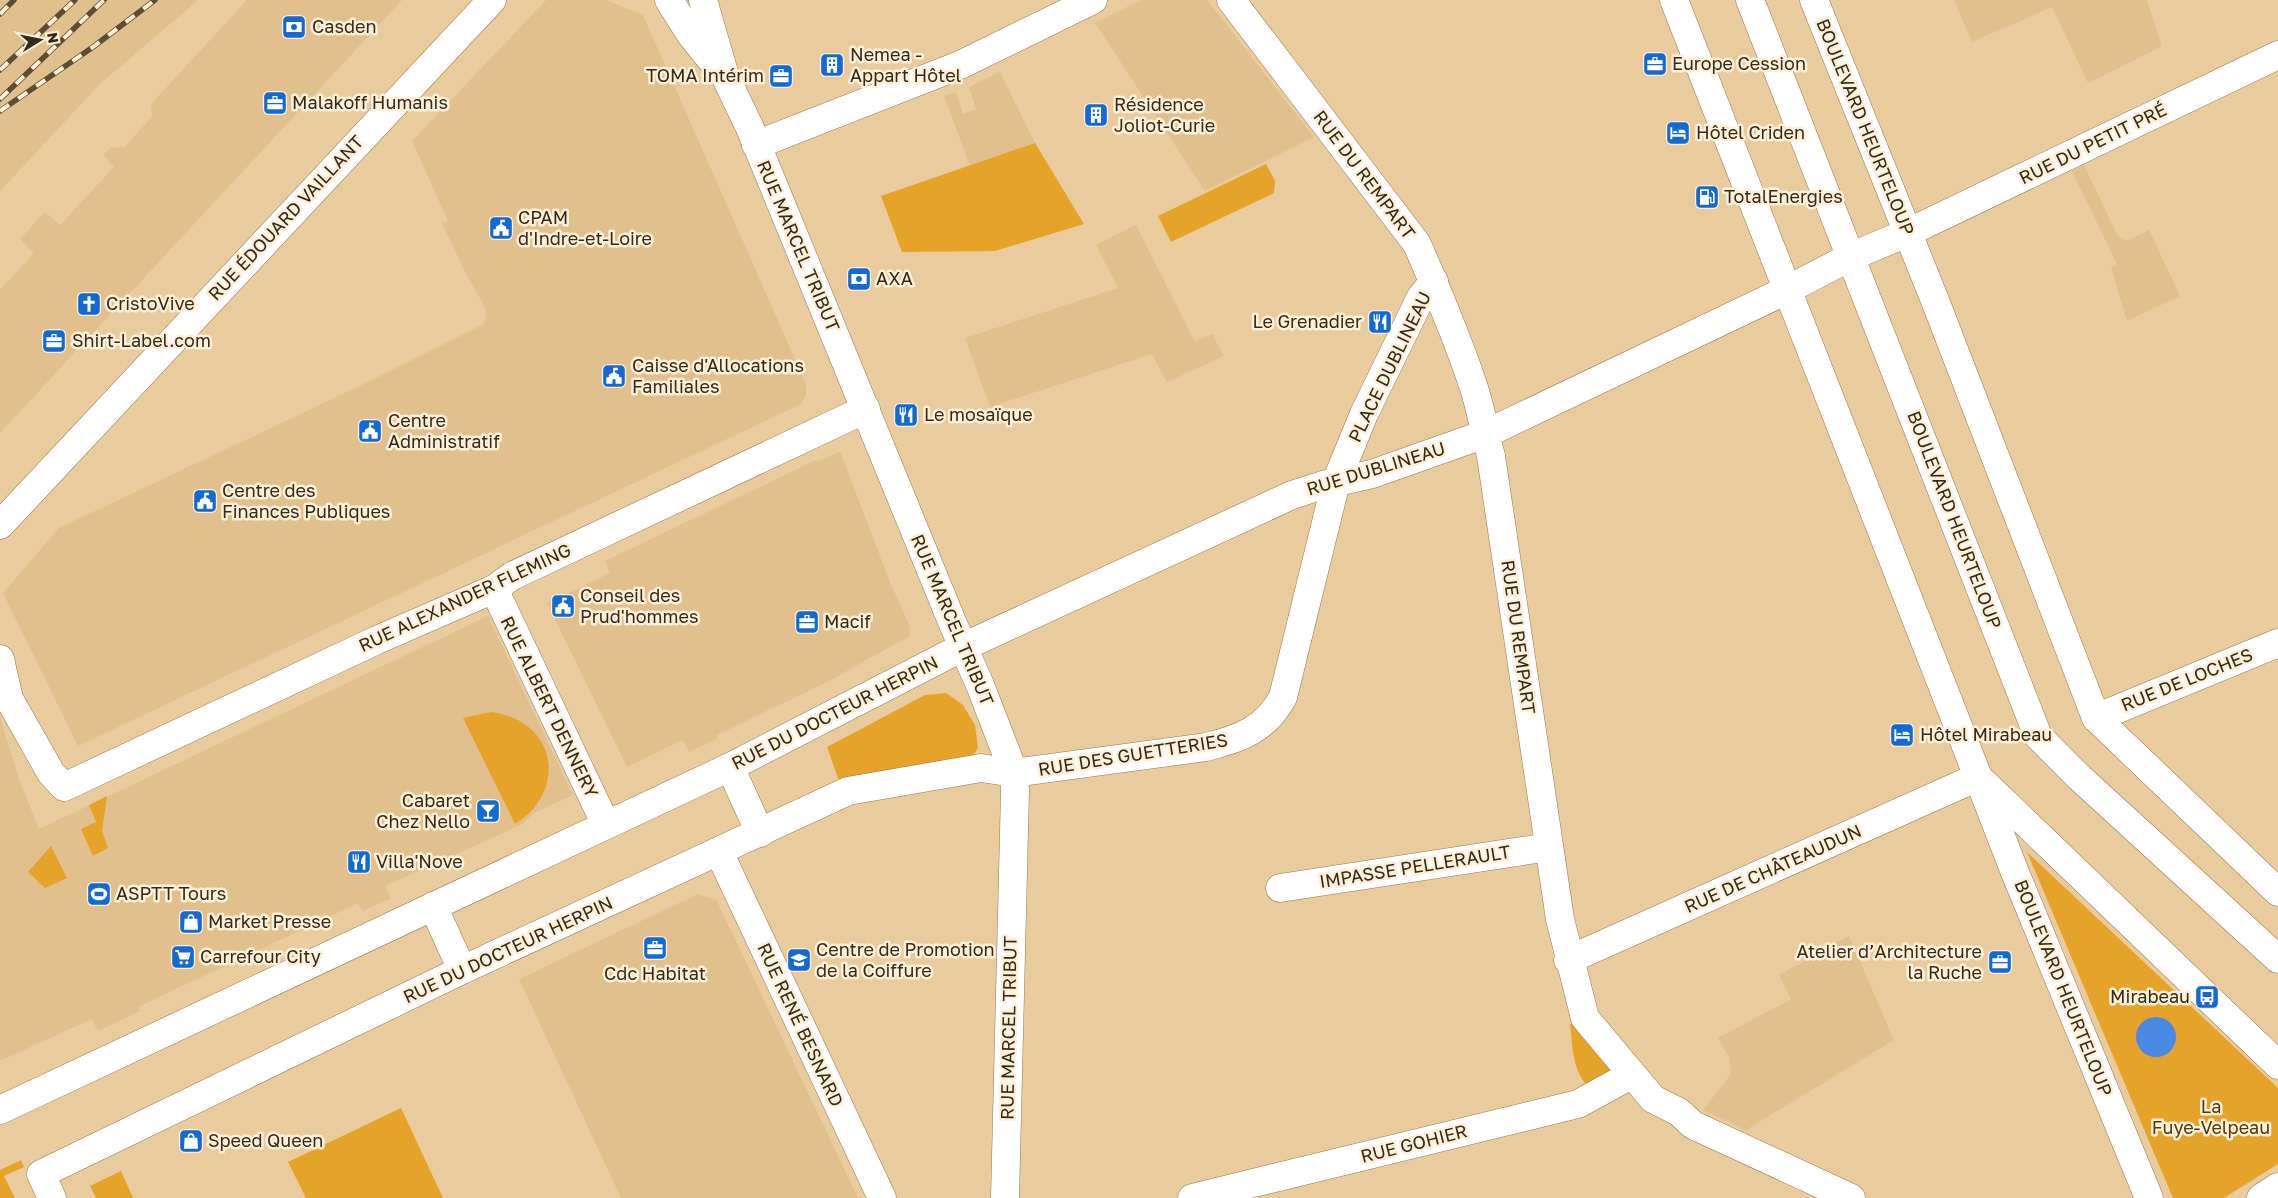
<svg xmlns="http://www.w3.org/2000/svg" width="2278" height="1198" font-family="'Golos Text',sans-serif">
<rect width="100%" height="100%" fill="#eacb9d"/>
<g fill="#e2c08d">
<polygon points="0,0 198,0 100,84 0,191"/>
<polygon points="247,0 402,0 0,433 0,290 34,253 20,239 45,212 60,225 114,167 103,155 110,148 124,147 152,117 151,104"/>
<polygon points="546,0 606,0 643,15 806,384 806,395 801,404 78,746 3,593 59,528 366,383 484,324 486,316 485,307 465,272 442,223 448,221 412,141"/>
<polygon points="1141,0 1207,0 1314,137 1205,191 1095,23"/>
<polygon points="1954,0 2147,0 2162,46 2088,83 2052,7 1972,42"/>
<polygon points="1000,72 1035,143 970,166 944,96 956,92 963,114 976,109 969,87"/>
<polygon points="2084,165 2117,235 2127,241 2149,230 2180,296 2127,321 2111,267 2117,264 2072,171"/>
<polygon points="1136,225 1195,342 1212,334 1224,356 1167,382 1152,354 990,407 965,338 1118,288 1096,245"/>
<polygon points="840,451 890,582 910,627 910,636 825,683 717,735 717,739 689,752 683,740 627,767 547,603 610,573 605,561 816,460 817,462"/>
<polygon points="488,616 573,795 534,813 521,825 385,886 391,898 363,911 358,903 138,1007 140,1011 98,1031 92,1019 0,1061 0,717 20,782 39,829"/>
<polygon points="698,894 717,901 858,1198 621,1198 519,979"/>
<polygon points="1849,936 1894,1040 1746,1130 1703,1110 1731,1074 1729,1057 1718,1038 1791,999 1779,975"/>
</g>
<g fill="#e5a32a">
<polygon points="1035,143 1084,224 995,251 902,252 881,196"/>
<polygon points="1266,164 1275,181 1274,193 1171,242 1158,216"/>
<polygon points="946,693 963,705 975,725 978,748 970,761 839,781 827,747 925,695"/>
<path d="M491 712C556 720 569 790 515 824L463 718Z"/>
<polygon points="107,796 102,831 108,848 93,856 81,829 96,822 89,805"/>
<polygon points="51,846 67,878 45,888 28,872"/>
<polygon points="2027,852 2278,1088 2278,1164 2224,1198 2173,1198"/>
<path d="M1570 1024H1580L1610 1064 1611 1073 1592 1089C1572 1075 1573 1047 1570 1024Z"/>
<polygon points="401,1108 443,1198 306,1198 288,1162"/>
<polygon points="21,1160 24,1167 4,1176 15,1198 0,1198 0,1170"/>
<polygon points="121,1171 133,1198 96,1198 90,1186"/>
</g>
<circle fill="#4989e4" cx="2156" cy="1037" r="20"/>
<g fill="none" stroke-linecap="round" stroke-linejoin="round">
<defs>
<g id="street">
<polyline points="669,0 691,35 717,67"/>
<polyline points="703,0 725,76 750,128 953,624 980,685 1014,773 1015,791 1005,1198"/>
<path d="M1231 0 1417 244C1437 290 1456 335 1472 382 1481 407 1484 432 1491 456L1560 919 1585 1018 1653 1099 1679 1112 1693 1125 1851 1198"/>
<polyline points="1750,0 2038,736 2080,778 2278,959"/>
<polyline points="756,145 960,65 1093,0"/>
<polyline points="1907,233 2278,55"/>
<polyline points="494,589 606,825"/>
<polyline points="0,659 9,699"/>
<polyline points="0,689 9,699 51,773 64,787 377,640 494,589 512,576 866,409"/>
<polyline points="2096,718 2278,643"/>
<polyline points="730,767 760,833"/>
<polyline points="719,852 882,1198"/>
<polyline points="1280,888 1549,847"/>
<polyline points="433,906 462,970"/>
<polyline points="1568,960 1978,777"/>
<polyline points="0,1110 730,767 963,647 1292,495 1323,485 1372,474 1485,434 1787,290"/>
<path d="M52 1198 41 1174 462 970 848 791 981 768 1014 773 1206 747C1240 739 1266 729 1283 697L1336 482 1364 414 1421 297 1434 281"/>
<polyline points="1192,1198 1578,1104 1631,1075"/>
</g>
<g id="secondary">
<polyline points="0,525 492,0"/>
<polyline points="1978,777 2014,870 2149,1198"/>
<polyline points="2261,1198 2278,1187"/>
</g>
<g id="primary">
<polyline points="1674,0 1978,777 2278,1065"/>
<polyline points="1814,0 1936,303 2096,718 2278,892"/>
<polyline points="1787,290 1850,257 1907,233"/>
</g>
</defs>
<use href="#street" stroke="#95794e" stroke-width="29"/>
<use href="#secondary" stroke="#95794e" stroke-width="29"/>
<use href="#primary" stroke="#95794e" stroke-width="29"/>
<use href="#street" stroke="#fff" stroke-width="28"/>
<use href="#secondary" stroke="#fff" stroke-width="28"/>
<use href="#primary" stroke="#fff" stroke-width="28"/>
<defs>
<g id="rail">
<polyline points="0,14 14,0"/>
<polyline points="0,70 75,0"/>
<polyline points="0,99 104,0"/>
<polyline points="0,111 93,47 155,0"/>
</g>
</defs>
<use href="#rail" stroke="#5c4d34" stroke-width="5.5"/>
<use href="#rail" stroke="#feefd8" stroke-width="4" stroke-dasharray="11" stroke-linecap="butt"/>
</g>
<defs>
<symbol id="bank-square" viewBox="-11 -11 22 22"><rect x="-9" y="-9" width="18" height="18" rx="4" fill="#146ad3" stroke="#feefd8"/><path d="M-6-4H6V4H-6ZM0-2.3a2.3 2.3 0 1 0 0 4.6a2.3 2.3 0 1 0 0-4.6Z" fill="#fff"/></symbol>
<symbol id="office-square" viewBox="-11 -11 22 22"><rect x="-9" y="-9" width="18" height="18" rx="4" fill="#146ad3" stroke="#feefd8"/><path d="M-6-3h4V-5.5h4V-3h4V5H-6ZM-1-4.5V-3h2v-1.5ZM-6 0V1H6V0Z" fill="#fff"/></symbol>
<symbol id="building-square" viewBox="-11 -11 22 22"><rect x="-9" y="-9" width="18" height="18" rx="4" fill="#146ad3" stroke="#feefd8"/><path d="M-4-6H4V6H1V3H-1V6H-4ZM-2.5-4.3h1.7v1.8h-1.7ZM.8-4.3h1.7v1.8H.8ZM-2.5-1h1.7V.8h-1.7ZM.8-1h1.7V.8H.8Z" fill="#fff"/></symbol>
<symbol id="hotel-square" viewBox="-11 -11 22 22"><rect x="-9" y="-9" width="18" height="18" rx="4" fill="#146ad3" stroke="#feefd8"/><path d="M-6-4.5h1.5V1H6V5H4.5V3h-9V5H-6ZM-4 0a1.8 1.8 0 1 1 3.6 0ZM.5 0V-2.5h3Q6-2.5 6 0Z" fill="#fff"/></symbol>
<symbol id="fuel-square" viewBox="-11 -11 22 22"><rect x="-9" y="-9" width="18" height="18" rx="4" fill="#146ad3" stroke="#feefd8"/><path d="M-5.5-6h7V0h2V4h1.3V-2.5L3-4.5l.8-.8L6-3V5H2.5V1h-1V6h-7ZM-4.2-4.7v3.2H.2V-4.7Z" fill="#fff"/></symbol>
<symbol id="civic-square" viewBox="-11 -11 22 22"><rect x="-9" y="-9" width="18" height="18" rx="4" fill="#146ad3" stroke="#feefd8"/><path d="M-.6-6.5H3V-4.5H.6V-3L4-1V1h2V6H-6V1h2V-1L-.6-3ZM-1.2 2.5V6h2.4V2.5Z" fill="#fff"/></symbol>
<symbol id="church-square" viewBox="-11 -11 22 22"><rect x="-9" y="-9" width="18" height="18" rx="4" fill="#146ad3" stroke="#feefd8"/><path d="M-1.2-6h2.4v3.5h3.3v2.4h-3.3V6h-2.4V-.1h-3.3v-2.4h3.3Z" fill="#fff"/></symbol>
<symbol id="restaurant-square" viewBox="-11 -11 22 22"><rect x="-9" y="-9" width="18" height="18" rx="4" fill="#146ad3" stroke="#feefd8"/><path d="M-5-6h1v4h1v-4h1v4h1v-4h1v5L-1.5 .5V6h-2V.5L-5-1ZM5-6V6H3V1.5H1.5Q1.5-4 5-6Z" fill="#fff"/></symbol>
<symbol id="bar-square" viewBox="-11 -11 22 22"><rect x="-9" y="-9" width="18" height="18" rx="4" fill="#146ad3" stroke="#feefd8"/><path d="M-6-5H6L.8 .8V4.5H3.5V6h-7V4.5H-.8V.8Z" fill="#fff"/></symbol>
<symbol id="stadium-square" viewBox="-11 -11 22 22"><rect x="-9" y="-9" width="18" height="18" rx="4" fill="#146ad3" stroke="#feefd8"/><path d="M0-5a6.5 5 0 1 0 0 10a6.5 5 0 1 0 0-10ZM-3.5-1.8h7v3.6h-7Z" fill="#fff"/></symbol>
<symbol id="shop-square" viewBox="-11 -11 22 22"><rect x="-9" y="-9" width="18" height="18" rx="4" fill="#146ad3" stroke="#feefd8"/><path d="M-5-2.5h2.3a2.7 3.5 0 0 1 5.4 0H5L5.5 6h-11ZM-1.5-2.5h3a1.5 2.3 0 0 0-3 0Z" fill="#fff"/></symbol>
<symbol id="supermarket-square" viewBox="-11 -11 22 22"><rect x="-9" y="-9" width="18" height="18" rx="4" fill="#146ad3" stroke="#feefd8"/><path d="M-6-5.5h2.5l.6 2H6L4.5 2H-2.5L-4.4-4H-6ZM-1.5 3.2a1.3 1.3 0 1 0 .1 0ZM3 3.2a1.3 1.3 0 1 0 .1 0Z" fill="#fff"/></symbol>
<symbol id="school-square" viewBox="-11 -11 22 22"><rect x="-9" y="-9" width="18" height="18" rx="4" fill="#146ad3" stroke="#feefd8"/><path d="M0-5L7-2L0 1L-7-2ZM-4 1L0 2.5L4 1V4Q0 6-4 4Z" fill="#fff"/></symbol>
<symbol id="bus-square" viewBox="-11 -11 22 22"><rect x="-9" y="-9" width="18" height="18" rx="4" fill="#146ad3" stroke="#feefd8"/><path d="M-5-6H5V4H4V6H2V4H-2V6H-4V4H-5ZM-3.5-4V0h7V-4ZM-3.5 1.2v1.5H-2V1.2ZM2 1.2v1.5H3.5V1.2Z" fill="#fff"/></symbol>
</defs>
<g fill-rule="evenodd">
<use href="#bank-square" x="280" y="13" width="28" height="28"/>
<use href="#office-square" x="1641" y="50" width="28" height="28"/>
<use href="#building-square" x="818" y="51" width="28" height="28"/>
<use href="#office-square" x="767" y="62" width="28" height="28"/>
<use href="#office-square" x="261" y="89" width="28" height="28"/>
<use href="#building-square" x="1082" y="101" width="28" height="28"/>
<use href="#hotel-square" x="1664" y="119" width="28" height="28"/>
<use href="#fuel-square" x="1693" y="183" width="28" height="28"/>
<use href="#civic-square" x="487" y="214" width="28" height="28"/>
<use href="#bank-square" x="845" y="265" width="28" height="28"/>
<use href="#church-square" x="75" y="290" width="28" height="28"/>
<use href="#restaurant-square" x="1366" y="308" width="28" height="28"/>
<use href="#office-square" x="40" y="327" width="28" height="28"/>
<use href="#civic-square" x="600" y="362" width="28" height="28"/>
<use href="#restaurant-square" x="892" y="401" width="28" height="28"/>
<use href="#civic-square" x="356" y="417" width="28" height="28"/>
<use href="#civic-square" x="191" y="487" width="28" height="28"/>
<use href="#civic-square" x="549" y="592" width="28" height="28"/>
<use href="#office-square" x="793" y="608" width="28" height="28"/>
<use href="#hotel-square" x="1888" y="721" width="28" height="28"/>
<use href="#bar-square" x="474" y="797" width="28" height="28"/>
<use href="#restaurant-square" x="345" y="848" width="28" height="28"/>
<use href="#stadium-square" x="85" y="880" width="28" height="28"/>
<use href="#shop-square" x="177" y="908" width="28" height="28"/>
<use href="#office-square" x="641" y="934" width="28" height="28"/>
<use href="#supermarket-square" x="169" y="943" width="28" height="28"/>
<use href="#school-square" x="785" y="946" width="28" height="28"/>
<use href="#office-square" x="1986" y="948" width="28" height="28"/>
<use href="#bus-square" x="2193" y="983" width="28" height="28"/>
<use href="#shop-square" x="177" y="1127" width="28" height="28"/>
</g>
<g text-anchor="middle" stroke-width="5" stroke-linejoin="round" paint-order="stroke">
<g font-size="18" fill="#352a17" stroke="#feefd8" text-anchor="start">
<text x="312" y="33">Casden</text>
<text x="850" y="61">Nemea -<tspan x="850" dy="21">Appart Hôtel</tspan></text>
<text x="1672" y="70">Europe Cession</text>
<text x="764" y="82" text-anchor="end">TOMA Intérim</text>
<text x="292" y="109">Malakoff Humanis</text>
<text x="1114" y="111">Résidence<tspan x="1114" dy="21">Joliot-Curie</tspan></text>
<text x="1696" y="139">Hôtel Criden</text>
<text x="1724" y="203">TotalEnergies</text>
<text x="518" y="224">CPAM<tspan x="518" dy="21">d'Indre-et-Loire</tspan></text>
<text x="876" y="285">AXA</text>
<text x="106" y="310">CristoVive</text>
<text x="1362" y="328" text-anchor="end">Le Grenadier</text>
<text x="72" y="347">Shirt-Label.com</text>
<text x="632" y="372">Caisse d'Allocations<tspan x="632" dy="21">Familiales</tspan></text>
<text x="924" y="421">Le mosaïque</text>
<text x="388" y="427">Centre<tspan x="388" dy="21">Administratif</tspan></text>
<text x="222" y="497">Centre des<tspan x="222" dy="21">Finances Publiques</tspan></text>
<text x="580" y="602">Conseil des<tspan x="580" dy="21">Prud'hommes</tspan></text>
<text x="824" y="628">Macif</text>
<text x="1920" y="741">Hôtel Mirabeau</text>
<text x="470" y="807" text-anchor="end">Cabaret<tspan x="470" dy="21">Chez Nello</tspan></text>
<text x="376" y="868">Villa'Nove</text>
<text x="116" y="900">ASPTT Tours</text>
<text x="208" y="928">Market Presse</text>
<text x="816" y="956">Centre de Promotion<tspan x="816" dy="21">de la Coiffure</tspan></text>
<text x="1982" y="958" text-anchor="end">Atelier d’Architecture<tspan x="1982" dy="21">la Ruche</tspan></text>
<text x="200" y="963">Carrefour City</text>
<text x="655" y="980" text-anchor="middle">Cdc Habitat</text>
<text x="2190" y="1003" text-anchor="end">Mirabeau</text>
<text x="208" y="1147">Speed Queen</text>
</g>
<g font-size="18" fill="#352a17" stroke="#feefd8">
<text transform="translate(1865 127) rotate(68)" y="6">BOULEVARD HEURTELOUP</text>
<text transform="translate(2093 144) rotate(-26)" y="6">RUE DU PETIT PRÉ</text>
<text transform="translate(1364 175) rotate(53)" y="6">RUE DU REMPART</text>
<text transform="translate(286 218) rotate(-47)" y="6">RUE ÉDOUARD VAILLANT</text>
<text transform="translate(798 246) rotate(67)" y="6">RUE MARCEL TRIBUT</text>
<text transform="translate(1390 367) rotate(-64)" y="6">PLACE DUBLINEAU</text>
<text transform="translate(1376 469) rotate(-17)" y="6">RUE DUBLINEAU</text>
<text transform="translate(1954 520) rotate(69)" y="6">BOULEVARD HEURTELOUP</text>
<text transform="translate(465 598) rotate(-25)" y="6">RUE ALEXANDER FLEMING</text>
<text transform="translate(952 620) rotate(67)" y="6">RUE MARCEL TRIBUT</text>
<text transform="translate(1518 637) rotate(82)" y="6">RUE DU REMPART</text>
<text transform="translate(2187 680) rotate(-22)" y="6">RUE DE LOCHES</text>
<text transform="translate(549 707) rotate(64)" y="6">RUE ALBERT DENNERY</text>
<text transform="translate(835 713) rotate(-27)" y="6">RUE DU DOCTEUR HERPIN</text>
<text transform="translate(1133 755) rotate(-9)" y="6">RUE DES GUETTERIES</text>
<text transform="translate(1415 867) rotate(-9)" y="6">IMPASSE PELLERAULT</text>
<text transform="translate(1773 869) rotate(-24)" y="6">RUE DE CHÂTEAUDUN</text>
<text transform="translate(508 950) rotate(-25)" y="6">RUE DU DOCTEUR HERPIN</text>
<text transform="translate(2063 988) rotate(68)" y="6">BOULEVARD HEURTELOUP</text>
<text transform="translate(800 1025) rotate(65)" y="6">RUE RENÉ BESNARD</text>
<text transform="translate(1009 1028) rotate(-89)" y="6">RUE MARCEL TRIBUT</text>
<text transform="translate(1414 1144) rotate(-14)" y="6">RUE GOHIER</text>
</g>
<g font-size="18" fill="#533804" stroke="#feefd8">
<text x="2211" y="1113">La<tspan x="2211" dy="21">Fuye-Velpeau</tspan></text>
</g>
</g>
<g transform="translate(40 40) rotate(80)" stroke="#feefd8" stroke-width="4" paint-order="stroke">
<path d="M0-4L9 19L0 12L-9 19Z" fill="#352a17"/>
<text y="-8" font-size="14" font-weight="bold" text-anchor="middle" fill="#352a17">N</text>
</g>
</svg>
